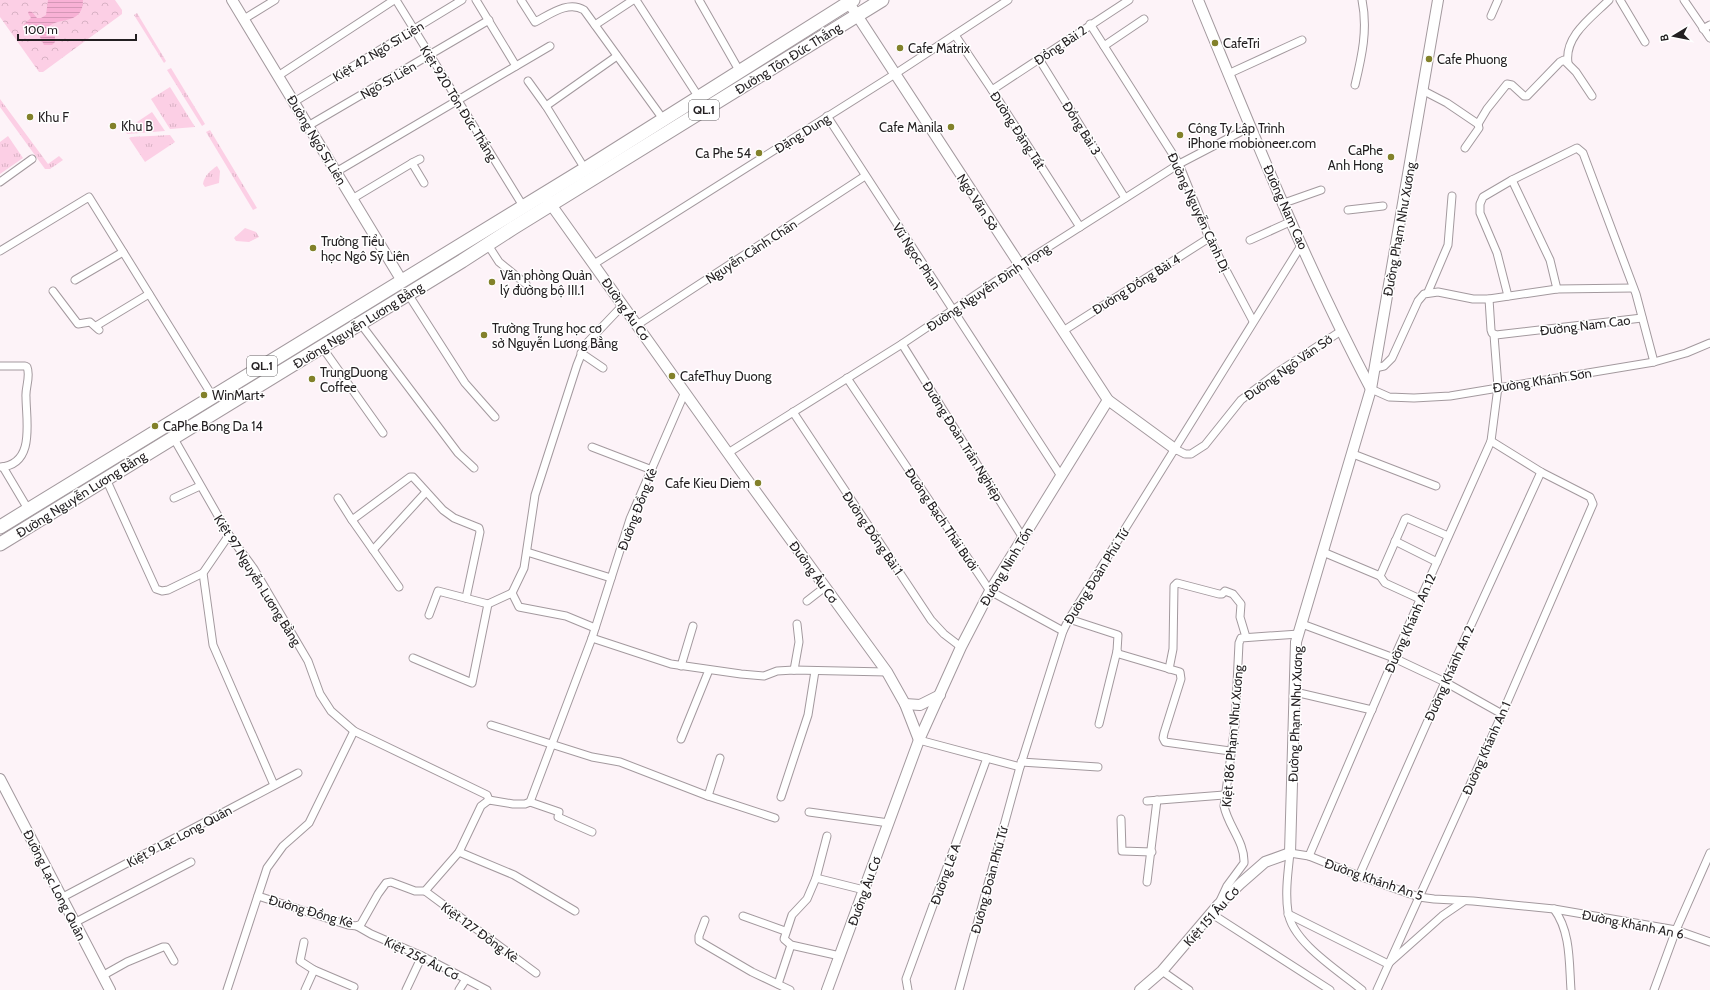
<svg xmlns="http://www.w3.org/2000/svg" width="1710" height="990" font-family="Cabin,sans-serif">
<defs>
<pattern id="grass-tufts" width="24" height="20" patternUnits="userSpaceOnUse"><rect width="24" height="20" fill="#fccfe5"/><path d="M3 7l-1-3M5 7V3M7 7l1-3M15 17l-1-3M17 17v-4M19 17l1-3" fill="none" stroke="#d8b1c4"/></pattern>
<pattern id="forest-crowns" width="20" height="18" patternUnits="userSpaceOnUse"><rect width="20" height="18" fill="#fccfe5"/><path d="M2 6a3 3 0 1 1 6 0M12 15a3 3 0 1 1 6 0" fill="none" stroke="#d8b1c4"/></pattern>
<pattern id="water-rules" width="6" height="5" patternUnits="userSpaceOnUse"><rect width="6" height="5" fill="#f8b1d5"/><path d="M0 2.5h6" fill="none" stroke="#d498b7"/></pattern>
</defs>
<rect width="100%" height="100%" fill="#fdf3f8"/>
<g fill="url(#grass-tufts)">
<polygon points="137,13 166,61 164,63 134,15"/>
<polygon points="171,68 205,124 202,126 167,70"/>
<polygon points="170,87 195,127 170,129 151,99"/>
<polygon points="0,99 48,164 59,156 63,160 50,169 45,169 0,107"/>
<polygon points="152,112 165,131 127,134 125,130"/>
<polygon points="210,130 257,208 253,210 206,132"/>
<polygon points="170,135 175,142 145,162 129,138 131,137"/>
<polygon points="8,136 23,158 0,174 0,142"/>
<path d="M217 166 220 171 219 183 205 187 203 184C204 176 211 170 217 166Z"/>
<polygon points="245,228 256,232 259,237 249,242 236,241 234,238"/>
</g>
<polygon fill="url(#forest-crowns)" points="0,0 115,0 122,10 122,14 43,72 39,72 0,17"/>
<path fill="url(#water-rules)" d="M48 0H83C83 24 62 17 49 26L50 30 55 33V42L52 45H44L36 29 31 27 27 30 24 24 31 18 28 13 29 11 32 12 37 18H41L46 15Z"/>
<g fill="none" stroke-linecap="round" stroke-linejoin="round">
<defs>
<g id="street">
<polyline points="396,0 523,206"/>
<polyline points="476,0 516,66"/>
<path d="M521 0 535 22C549 15 568 0 584 10L663 119"/>
<polyline points="636,0 698,96"/>
<polyline points="699,0 740,72"/>
<polyline points="1620,0 1645,42"/>
<polyline points="1684,0 1710,38"/>
<polyline points="1491,16 1498,0"/>
<polyline points="244,19 275,0"/>
<polyline points="1090,24 1179,164 1209,238 1253,321"/>
<polyline points="595,25 633,0"/>
<polyline points="1703,29 1710,25"/>
<polyline points="955,35 992,90 1080,227"/>
<polyline points="1104,46 1144,19"/>
<polyline points="1039,59 1125,198"/>
<path d="M1568 63C1564 36 1592 17 1609 0"/>
<polyline points="1228,74 1302,40"/>
<polyline points="278,76 394,0"/>
<polyline points="528,81 546,106 585,169"/>
<path d="M1355 85C1362 56 1368 29 1362 0"/>
<polyline points="992,90 1129,0"/>
<polyline points="1422,90 1447,103 1478,124"/>
<polyline points="294,102 462,0"/>
<polyline points="546,106 617,56"/>
<polyline points="827,116 1061,476"/>
<polyline points="308,126 489,20"/>
<polyline points="1465,148 1479,128 1478,124 1487,109 1507,84 1512,85 1524,96 1527,96 1560,62 1564,60 1576,72 1592,96"/>
<polyline points="412,163 424,183"/>
<polyline points="336,172 550,46"/>
<polyline points="1512,180 1550,260 1557,289"/>
<polyline points="0,182 32,159"/>
<polyline points="352,199 412,163 420,159"/>
<polyline points="1284,203 1321,190"/>
<polyline points="1348,210 1383,206"/>
<polyline points="1250,240 1292,221"/>
<polyline points="488,245 499,262 526,284"/>
<polyline points="0,251 89,197 213,397"/>
<polyline points="594,264 895,74 1008,0"/>
<polyline points="75,280 123,252"/>
<polyline points="53,291 78,324 90,322 99,330"/>
<polyline points="1428,292 1448,245 1452,196"/>
<polyline points="408,294 465,383 495,417"/>
<polyline points="1508,296 1497,253 1480,213 1480,204 1483,197 1512,180 1577,148 1583,153 1636,294 1654,362"/>
<polyline points="1489,299 1491,330 1492,333 1496,335 1642,318"/>
<polyline points="360,323 458,453 474,468"/>
<polyline points="637,325 865,176"/>
<polyline points="96,326 149,294"/>
<polyline points="1063,331 1209,238"/>
<polyline points="902,344 1023,538"/>
<polyline points="322,347 383,433"/>
<polyline points="581,353 603,368"/>
<path d="M0 366H25L27 367C31 376 25 388 26 397 26 420 36 465 0 467"/>
<polyline points="1375,368 1384,366 1392,358 1418,301 1424,294 1438,292 1473,299 1489,299 1557,289 1633,288"/>
<polyline points="847,378 990,591 1063,631"/>
<polyline points="1371,389 1389,397 1414,398 1450,396 1654,362 1686,353 1710,343"/>
<polyline points="793,412 931,620 944,634 961,647"/>
<polyline points="173,437 229,535 254,569 308,661 320,694 331,711 354,731 487,795 489,800"/>
<polyline points="592,447 652,470"/>
<polyline points="1175,449 1185,454 1191,454 1205,445 1241,400 1278,372 1341,331"/>
<polyline points="728,453 902,344 1020,265 1179,164 1250,127"/>
<polyline points="1353,454 1436,486"/>
<polyline points="3,467 28,509"/>
<polyline points="106,479 156,589 162,591 168,590 203,573"/>
<polyline points="174,498 200,486"/>
<polyline points="338,498 352,520"/>
<polyline points="229,535 203,573 213,645 274,785"/>
<polyline points="1395,541 1437,562"/>
<polyline points="373,550 426,492"/>
<polyline points="527,552 611,578"/>
<polyline points="1323,552 1380,576"/>
<polyline points="399,587 352,520 410,477 413,477 443,510 454,518 479,528 480,532 466,598"/>
<polyline points="512,593 524,568 535,495 577,365 585,345 623,305"/>
<polyline points="512,593 519,607 566,616 595,628"/>
<polyline points="1420,599 1385,583 1380,576 1405,519 1407,518 1448,536"/>
<polyline points="807,601 825,587"/>
<polyline points="429,615 438,591 488,604 512,593"/>
<polyline points="1069,619 1118,635 1117,651 1119,654 1180,672 1181,679 1164,733 1163,738 1165,742 1230,751"/>
<polyline points="1302,624 1394,658 1445,682 1502,714"/>
<polyline points="592,638 671,664 741,674 764,676 777,671 794,670 887,672"/>
<polyline points="413,658 472,683 488,604"/>
<polyline points="681,666 693,626"/>
<polyline points="1169,669 1173,649 1174,586 1177,583 1219,594 1222,594 1225,591 1233,594 1241,604 1240,617 1246,637"/>
<polyline points="794,670 799,642 797,624"/>
<polyline points="1295,692 1372,710"/>
<polyline points="1099,724 1117,651"/>
<polyline points="491,725 592,757 620,762 708,796 775,818"/>
<polyline points="681,739 709,670"/>
<polyline points="919,740 1020,767"/>
<polyline points="1021,762 1098,767"/>
<polyline points="708,796 720,758"/>
<polyline points="781,797 808,715 815,671"/>
<polyline points="1147,801 1224,795"/>
<polyline points="530,802 559,812 558,817 592,832"/>
<polyline points="809,812 889,823"/>
<polyline points="1121,819 1122,851 1152,852"/>
<polyline points="459,852 514,875 575,911"/>
<polyline points="1309,856 1394,658 1491,441 1498,387 1494,335"/>
<polyline points="1359,876 1445,682 1541,472"/>
<polyline points="816,878 827,836"/>
<polyline points="1147,882 1157,800"/>
<polyline points="425,891 536,973"/>
<polyline points="258,896 348,925 357,926 361,924 378,894 386,883 391,882 415,891 425,891 459,852 481,806 489,800 513,804 525,804 530,802 592,638 630,519 685,392"/>
<polyline points="61,898 298,773"/>
<path d="M1220 901 1227 886 1244 863C1245 842 1228 826 1224 806L1235 725 1239 643 1241 638 1299 634"/>
<path d="M1554 909C1571 932 1569 963 1571 990"/>
<polyline points="1212,914 1330,990"/>
<polyline points="1288,914 1388,964 1442,916 1464,901"/>
<polyline points="743,916 785,931"/>
<polyline points="705,920 699,936 699,941 752,972 790,990"/>
<polyline points="74,923 191,862"/>
<polyline points="357,926 371,934 422,956 487,990"/>
<polyline points="304,942 300,961 314,970"/>
<polyline points="840,956 791,945 784,939 792,915 807,899 816,878 864,890"/>
<polyline points="1162,971 1189,990"/>
<polyline points="102,976 127,962 163,947 166,947 174,961"/>
<polyline points="778,984 791,945"/>
<polyline points="227,990 267,868 283,846 309,823 354,731"/>
<polyline points="305,990 314,970 354,987"/>
<polyline points="406,990 422,956"/>
<polyline points="459,990 466,979"/>
<polyline points="908,990 906,979 987,758"/>
<polyline points="959,990 1020,767 1063,631 1069,619 1302,244"/>
<path d="M1362 990C1339 971 1292 942 1288 912 1285 893 1288 872 1290 853L1309 856 1359 876 1419 897 1434 899 1473 901 1554 909 1676 930 1710 942"/>
<polyline points="1377,990 1502,714 1593,504 1590,497 1541,472 1491,441"/>
<polyline points="1654,990 1676,930 1710,853"/>
</g>
<g id="secondary">
<polyline points="232,0 402,281"/>
<polyline points="847,0 1108,400 1175,449"/>
<path d="M1198 0C1252 131 1305 264 1371 389"/>
<polyline points="547,199 740,470 887,672 905,704 919,740"/>
<polyline points="905,704 920,705 940,695"/>
<polyline points="0,779 110,990"/>
<polyline points="827,990 919,740 961,647 990,591 1108,400"/>
<polyline points="1140,990 1162,971 1219,904 1241,883 1265,862 1290,853 1296,642 1371,389 1438,0"/>
</g>
<g id="highway">
<polyline points="0,527 585,169 853,0"/>
<polyline points="0,544 462,261 513,228 882,0"/>
</g>
</defs>
<use href="#street" stroke="#a3999e" stroke-width="9"/>
<use href="#secondary" stroke="#a3999e" stroke-width="12"/>
<use href="#highway" stroke="#a3999e" stroke-width="15"/>
<use href="#street" stroke="#fff" stroke-width="7"/>
<use href="#secondary" stroke="#fff" stroke-width="10"/>
<use href="#highway" stroke="#fff" stroke-width="13"/>
</g>
<g fill="#82812a" stroke="#fff" stroke-width="1.5">
<circle cx="1215" cy="43" r="4"/>
<circle cx="900" cy="48" r="4"/>
<circle cx="1429" cy="59" r="4"/>
<circle cx="30" cy="117" r="4"/>
<circle cx="113" cy="126" r="4"/>
<circle cx="951" cy="127" r="4"/>
<circle cx="1180" cy="135" r="4"/>
<circle cx="759" cy="153" r="4"/>
<circle cx="1391" cy="157" r="4"/>
<circle cx="313" cy="248" r="4"/>
<circle cx="492" cy="282" r="4"/>
<circle cx="484" cy="335" r="4"/>
<circle cx="672" cy="376" r="4"/>
<circle cx="312" cy="379" r="4"/>
<circle cx="204" cy="395" r="4"/>
<circle cx="155" cy="426" r="4"/>
<circle cx="758" cy="483" r="4"/>
</g>
<g text-anchor="middle" stroke-width="3" stroke-linejoin="round" paint-order="stroke">
<g fill="#fff" stroke="#656264" stroke-width="1">
<rect x="689" y="100" width="30" height="20" rx="3"/>
<rect x="247" y="356" width="30" height="20" rx="3"/>
</g>
<g font-size="12" font-weight="bold" fill="#231f21">
<text x="704" y="114">QL.1</text>
<text x="262" y="370">QL.1</text>
</g>
<g font-size="13" fill="#231f21" stroke="#fff" text-anchor="start">
<text x="1223" y="48">CafeTri</text>
<text x="908" y="53">Cafe Matrix</text>
<text x="1437" y="64">Cafe Phuong</text>
<text x="38" y="122">Khu F</text>
<text x="121" y="131">Khu B</text>
<text x="943" y="132" text-anchor="end">Cafe Manila</text>
<text x="1188" y="133">Công Ty Lập Trình<tspan x="1188" dy="15">iPhone mobioneer.com</tspan></text>
<text x="1383" y="155" text-anchor="end">CaPhe<tspan x="1383" dy="15">Anh Hong</tspan></text>
<text x="751" y="158" text-anchor="end">Ca Phe 54</text>
<text x="321" y="246">Trường Tiểu<tspan x="321" dy="15">học Ngô Sỹ Liên</tspan></text>
<text x="500" y="280">Văn phòng Quản<tspan x="500" dy="15">lý đường bộ III.1</tspan></text>
<text x="492" y="333">Trường Trung học cơ<tspan x="492" dy="15">sở Nguyễn Lương Bằng</tspan></text>
<text x="320" y="377">TrungDuong<tspan x="320" dy="15">Coffee</tspan></text>
<text x="680" y="381">CafeThuy Duong</text>
<text x="212" y="400">WinMart+</text>
<text x="163" y="431">CaPhe Bong Da 14</text>
<text x="750" y="488" text-anchor="end">Cafe Kieu Diem</text>
</g>
<g font-size="13" fill="#231f21" stroke="#fff">
<text transform="translate(1060 45) rotate(-34)" y="5">Đồng Bài 2</text>
<text transform="translate(378 51) rotate(-31)" y="5">Kiệt 42 Ngô Sĩ Liên</text>
<text transform="translate(788 58) rotate(-32)" y="5">Đường Tôn Đức Thắng</text>
<text transform="translate(388 80) rotate(-30)" y="5">Ngô Sĩ Liên</text>
<text transform="translate(459 103) rotate(58)" y="5">Kiệt 920 Tôn Đức Thắng</text>
<text transform="translate(1082 128) rotate(58)" y="5">Đồng Bài 3</text>
<text transform="translate(1018 130) rotate(57)" y="5">Đường Đặng Tất</text>
<text transform="translate(802 133) rotate(-32)" y="5">Đặng Dung</text>
<text transform="translate(317 140) rotate(59)" y="5">Đường Ngô Sĩ Liên</text>
<text transform="translate(978 202) rotate(57)" y="5">Ngô Văn Sở</text>
<text transform="translate(1286 207) rotate(66)" y="5">Đường Nam Cao</text>
<text transform="translate(1199 212) rotate(65)" y="5">Đường Nguyễn Cảnh Dị</text>
<text transform="translate(1399 229) rotate(-80)" y="5">Đường Phạm Như Xương</text>
<text transform="translate(751 251) rotate(-33)" y="5">Nguyễn Cảnh Chân</text>
<text transform="translate(917 256) rotate(57)" y="5">Vũ Ngọc Phan</text>
<text transform="translate(1136 284) rotate(-32)" y="5">Đường Đồng Bài 4</text>
<text transform="translate(988 287) rotate(-34)" y="5">Đường Nguyễn Đình Trọng</text>
<text transform="translate(626 309) rotate(55)" y="5">Đường Âu Cơ</text>
<text transform="translate(358 325) rotate(-32)" y="5">Đường Nguyễn Lương Bằng</text>
<text transform="translate(1585 325) rotate(-7)" y="5">Đường Nam Cao</text>
<text transform="translate(1288 367) rotate(-35)" y="5">Đường Ngô Văn Sở</text>
<text transform="translate(1542 380) rotate(-9)" y="5">Đường Khánh Sơn</text>
<text transform="translate(963 441) rotate(58)" y="5">Đường Đoàn Trần Nghiệp</text>
<text transform="translate(81 494) rotate(-32)" y="5">Đường Nguyễn Lương Bằng</text>
<text transform="translate(637 509) rotate(-69)" y="5">Đường Đồng Kè</text>
<text transform="translate(942 519) rotate(56)" y="5">Đường Bạch Thái Bưởi</text>
<text transform="translate(873 533) rotate(56)" y="5">Đường Đồng Bài 1</text>
<text transform="translate(1006 566) rotate(-59)" y="5">Đường Ninh Tốn</text>
<text transform="translate(814 572) rotate(54)" y="5">Đường Âu Cơ</text>
<text transform="translate(1096 576) rotate(-58)" y="5">Đường Đoàn Phú Tứ</text>
<text transform="translate(258 580) rotate(58)" y="5">Kiệt 97 Nguyễn Lương Bằng</text>
<text transform="translate(1410 623) rotate(-66)" y="5">Đường Khánh An 12</text>
<text transform="translate(1449 673) rotate(-66)" y="5">Đường Khánh An 2</text>
<text transform="translate(1295 714) rotate(-88)" y="5">Đường Phạm Như Xương</text>
<text transform="translate(1232 736) rotate(-85)" y="5">Kiệt 186 Phạm Như Xương</text>
<text transform="translate(1486 748) rotate(-66)" y="5">Đường Khánh An 1</text>
<text transform="translate(179 836) rotate(-28)" y="5">Kiệt 9 Lạc Long Quân</text>
<text transform="translate(945 874) rotate(-70)" y="5">Đường Lê A</text>
<text transform="translate(1374 879) rotate(19)" y="5">Đường Khánh An 5</text>
<text transform="translate(989 880) rotate(-75)" y="5">Đường Đoàn Phú Tứ</text>
<text transform="translate(55 885) rotate(63)" y="5">Đường Lạc Long Quân</text>
<text transform="translate(864 891) rotate(-70)" y="5">Đường Âu Cơ</text>
<text transform="translate(311 911) rotate(16)" y="5">Đường Đồng Kè</text>
<text transform="translate(1211 916) rotate(-48)" y="5">Kiệt 151 Âu Cơ</text>
<text transform="translate(1633 924) rotate(11)" y="5">Đường Khánh An 6</text>
<text transform="translate(480 932) rotate(36)" y="5">Kiệt 127 Đồng Kè</text>
<text transform="translate(422 958) rotate(26)" y="5">Kiệt 256 Âu Cơ</text>
</g>
</g>
<g transform="translate(1674 36) rotate(260)" stroke="#ffffff" stroke-width="3" paint-order="stroke">
<path d="M0-3L7 15L0 10L-7 15Z" fill="#231f21"/>
<text y="-6" font-size="11" font-weight="bold" text-anchor="middle" fill="#231f21">B</text>
</g>
<path d="M18 34v6h118v-6" fill="none" stroke="#231f21" stroke-width="2"/>
<text x="24" y="34" font-size="12" fill="#231f21" stroke="#ffffff" stroke-width="3" paint-order="stroke">100 m</text>
</svg>
